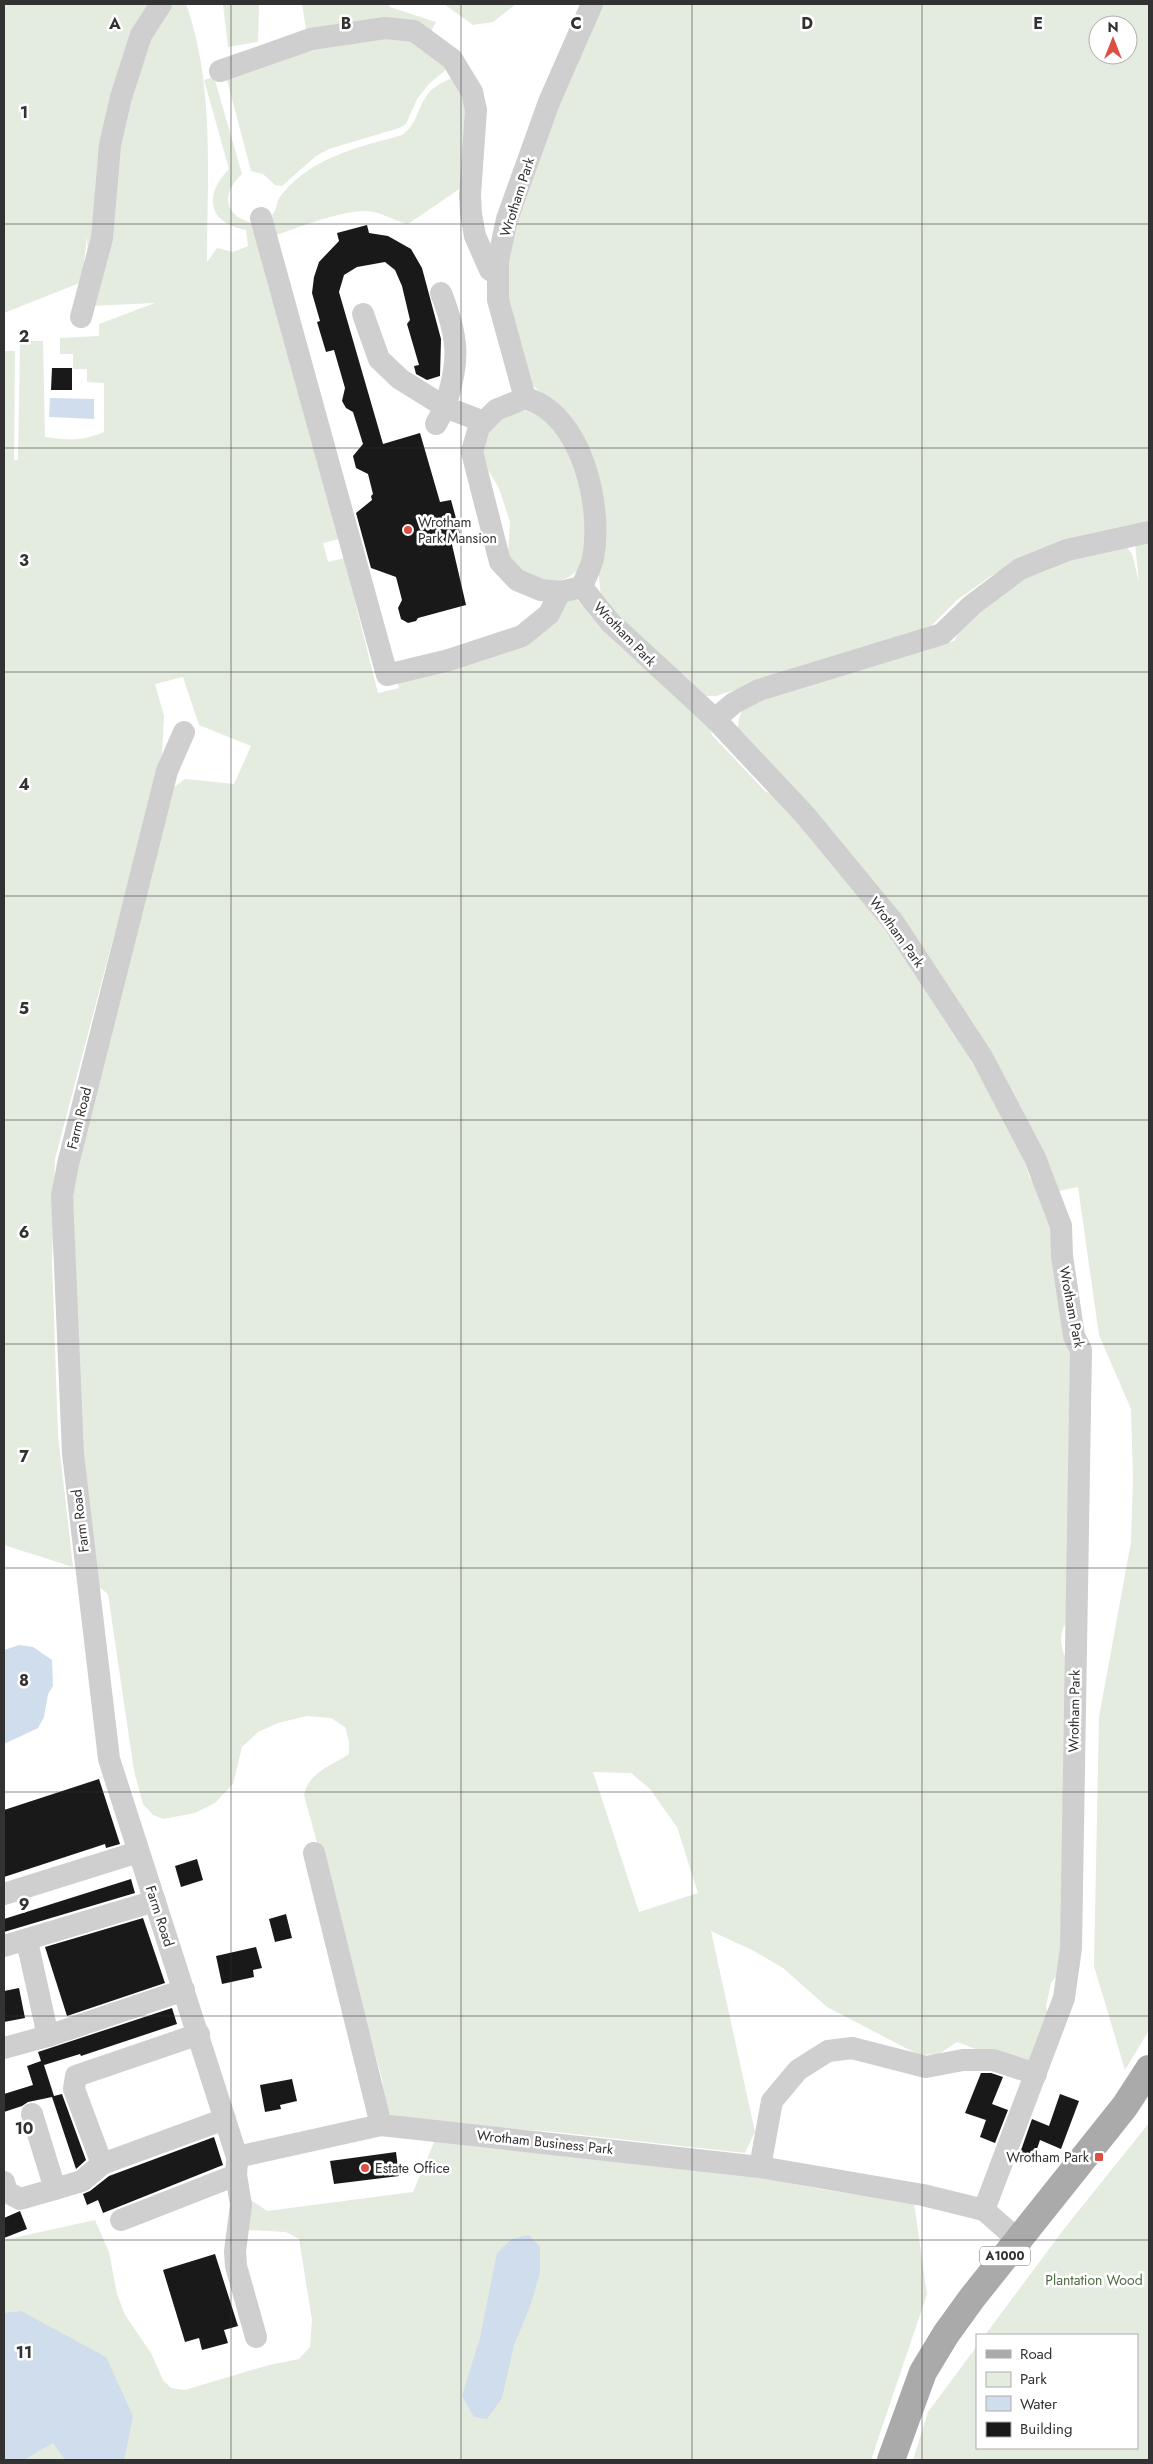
<svg xmlns="http://www.w3.org/2000/svg" width="1153" height="2464" font-family="Jost,sans-serif">
<rect width="100%" height="100%" fill="#fff"/>
<g fill="#e4ebdf" fill-rule="evenodd">
<path d="M4 4H186C215 85 207 177 207 262L217 248 233 252 248 246 246 230C208 223 203 196 229 169L204 80 214 77 242 174C219 196 225 216 255 224L339 539 323 543 328 562 344 558 378 693 399 688 396 677 518 642 567 602 575 599 587 605 707 720 712 735 766 792 780 797 916 964 1018 1143 1030 1178 1043 1196 1055 1232 1073 1358 1070 1617C1057 1634 1060 1645 1068 1664L1061 1970 1051 1983 1046 2006 1049 2018 1030 2061 1013 2063 957 2042 939 2054 919 2055 827 2007 783 1968 752 1950 711 1931 755 2132 745 2153 555 2132 395 2119 387 2111 382 2079 304 1795C309 1772 331 1766 349 1754V1742L345 1727 331 1718 307 1716 278 1723 258 1732 242 1747 233 1784 215 1803 195 1813 163 1819 153 1815 143 1804 134 1771 108 1594 91 1581 81 1467 71 1180 173 788 185 779 234 784 251 746 199 725 183 677 155 684 164 716 162 753 55 1159 52 1261 58 1435 73 1567 4 1545V351H15L14 460H18L20 341H43L45 437C69 440 80 442 104 432V383L87 382V369H73V354H60V338L99 336V324L155 303 90 306 87 236 82 282 4 313ZM593 1772 631 1773 650 1789 677 1827 698 1893 639 1912Z"/>
<polygon points="223,4 259,4 258,42 228,47"/>
<polygon points="302,4 388,4 390,7 436,22 429,35 307,36"/>
<polygon points="444,4 516,4 493,22 473,25"/>
<path d="M600 4H1149V2030L1125 2070 1094 1966 1099 1717 1131 1542 1133 1478 1131 1409 1099 1335 1078 1187 1054 1192 1022 1113 738 733C737 707 748 704 768 690L954 641 964 623 997 590 1062 557 1127 547 1132 554 1139 582 1134 534 1037 552 991 576 957 600 928 629 716 696H702L601 598 598 566 602 526 552 402 531 384 506 312V254L540 142ZM1098 25H1128V55H1098Z"/>
<polygon points="363,36 422,43 448,68 429,84 417,99 406,124 399,128 329,149 316,156 282,186 275,185 263,174 251,171 226,76 311,48"/>
<path d="M452 78 468 104 463 183 458 190 408 224C393 221 382 212 367 211 341 210 295 229 270 237L267 220C280 211 274 203 282 194 314 156 357 148 402 135 417 125 417 109 427 95 432 87 443 82 452 78Z"/>
<path d="M529 410 540 413 571 447 586 507V559L579 569 569 577 554 583 519 576 508 554 510 522 499 488 476 450C488 424 499 413 529 410Z"/>
<polygon points="1149,2123 1149,2460 913,2460 928,2412 977,2346 977,2448 1137,2448 1137,2335 985,2335 1064,2229"/>
<polygon points="435,2140 723,2170 820,2189 914,2203 927,2294 871,2460 4,2460 4,2240 95,2220 109,2252 117,2294 125,2315 151,2353 163,2380 171,2388 185,2390 269,2365 299,2359 310,2347 312,2320 299,2239 286,2232 247,2230 248,2198 267,2211 413,2192"/>
</g>
<g fill="#d0ddec">
<polygon points="50,398 94,399 94,419 49,417"/>
<polygon points="19,1645 33,1647 52,1660 53,1686 48,1694 44,1717 38,1728 4,1744 4,1650"/>
<polygon points="529,2235 540,2247 540,2273 530,2307 514,2345 502,2398 487,2419 474,2417 462,2396 480,2338 497,2253 512,2239"/>
<polygon points="21,2311 106,2357 133,2416 124,2460 65,2460 53,2443 24,2460 4,2460 4,2313"/>
</g>
<g fill="#191919">
<polygon points="367,225 369,233 388,236 411,249 422,268 441,339 440,376 427,380 416,374 414,366 419,365 407,324 410,320 402,286 395,270 385,262 357,267 344,275 339,292 383,444 420,433 440,502 451,500 460,533 450,536 466,605 418,618 416,621 408,623 401,619 398,608 402,600 396,577 371,568 356,513 372,500 371,496 373,494 368,474 356,468 353,456 363,444 353,412 346,408 342,401 345,388 334,350 326,352 317,322 320,321 312,293 314,277 319,262 339,241 337,233"/>
<polygon points="52,368 72,368 72,390 51,390"/>
<polygon points="99,1779 120,1844 106,1848 105,1844 4,1877 4,1810"/>
<polygon points="197,1859 203,1880 181,1887 175,1866"/>
<polygon points="131,1879 135,1893 4,1932 4,1919"/>
<polygon points="286,1914 292,1938 275,1942 269,1919"/>
<polygon points="143,1918 165,1983 67,2016 45,1947"/>
<polygon points="256,1947 262,1968 253,1970 254,1977 222,1984 216,1956"/>
<polygon points="19,1988 25,2018 4,2022 4,1991"/>
<polygon points="172,2008 177,2024 81,2056 80,2054 44,2065 54,2096 62,2094 86,2160 76,2169 52,2097 28,2102 22,2106 4,2112 4,2094 33,2085 27,2066 41,2061 38,2052"/>
<polygon points="981,2073 991,2073 1003,2077 992,2104 1008,2110 995,2143 980,2137 986,2120 965,2113"/>
<polygon points="292,2079 297,2101 280,2105 281,2109 265,2112 260,2085"/>
<polygon points="1060,2094 1079,2101 1061,2149 1040,2140 1034,2158 1020,2153 1032,2119 1049,2126"/>
<polygon points="214,2137 223,2165 103,2213 98,2200 87,2205 83,2194 90,2191 109,2176"/>
<polygon points="396,2152 399,2176 334,2184 330,2161"/>
<polygon points="20,2211 27,2229 4,2238 4,2218"/>
<polygon points="215,2254 238,2326 224,2330 228,2343 202,2350 199,2338 185,2342 163,2270"/>
</g>
<g fill="none" stroke-linecap="round" stroke-linejoin="round">
<g stroke="#cfcfcf" stroke-width="22">
<polyline points="592,4 549,102 507,219 498,261 498,300 525,398 496,410 479,427 472,452 500,562 517,580 541,590 560,592 582,587 610,622 715,719 805,815 894,923 982,1057 1035,1158 1061,1226 1062,1256 1074,1336 1081,1350 1071,1948 1064,1998 984,2210"/>
<polyline points="220,71 311,39 385,28 414,31 452,59 472,92 476,110 470,195 471,214 475,236 490,270 498,275"/>
<polyline points="261,218 387,675 449,660 522,636 549,614 560,592"/>
<path d="M441 293C459 339 460 360 445 407L484 422"/>
<polyline points="363,314 379,359 400,379 445,407 436,424"/>
<polyline points="81,317 102,238 110,145 121,97 141,35 161,4"/>
<path d="M525 398C582 413 603 507 593 558 591 568 585 578 582 587"/>
<polyline points="715,719 734,703 759,690 942,634 972,605 1020,569 1067,550 1149,532"/>
<polyline points="184,732 167,771 68,1164 62,1196 73,1454 109,1759 237,2157 381,2125"/>
<polyline points="314,1853 381,2125 760,2167 923,2195 984,2210 1018,2240"/>
<polyline points="4,1894 138,1852"/>
<polyline points="4,1946 155,1901"/>
<polyline points="48,2036 184,1990"/>
<polyline points="4,2048 48,2036 27,1941"/>
<polyline points="102,2164 74,2089 76,2076 199,2034"/>
<polyline points="760,2167 772,2101 798,2070 828,2051 852,2048 926,2067 963,2060 993,2060 1036,2074"/>
<polyline points="236,2175 241,2205 235,2251 236,2266 256,2337"/>
<polyline points="4,2182 7,2192 20,2199 55,2189 32,2114"/>
<polyline points="55,2189 82,2181 102,2164 225,2119"/>
<polyline points="121,2220 236,2175 237,2161"/>
</g>
<polyline stroke="#aaa" stroke-width="28" points="891,2460 923,2372 946,2334 972,2298 1125,2106 1149,2069"/>
</g>
<path fill="none" stroke="#323232" stroke-width="1" stroke-opacity="0.55" d="M231 4V2460M461 4V2460M692 4V2460M922 4V2460M4 224H1149M4 448H1149M4 672H1149M4 896H1149M4 1120H1149M4 1344H1149M4 1568H1149M4 1792H1149M4 2016H1149M4 2240H1149"/>
<g fill="#db5043" stroke="#fff" stroke-width="2">
<circle cx="408" cy="530" r="5"/>
<rect x="1094" y="2152" width="10" height="10" rx="2.5"/>
<circle cx="365" cy="2168" r="5"/>
</g>
<g text-anchor="middle" stroke-width="5" stroke-linejoin="round" paint-order="stroke">
<rect fill="#fff" stroke="#707070" stroke-width="1" x="980" y="2246.5" width="50" height="19" rx="4"/>
<g font-size="12" font-weight="bold" fill="#323232">
<text x="1005" y="2260">A1000</text>
</g>
<g font-size="14" fill="#323232" stroke="#fff">
<text transform="translate(517 197) rotate(-72)" y="5">Wrotham Park</text>
<text transform="translate(625 634) rotate(46)" y="5">Wrotham Park</text>
<text transform="translate(897 932) rotate(54)" y="5">Wrotham Park</text>
<text transform="translate(79 1118) rotate(-76)" y="5">Farm Road</text>
<text transform="translate(1072 1307) rotate(79)" y="5">Wrotham Park</text>
<text transform="translate(80 1521) rotate(-97)" y="5">Farm Road</text>
<text transform="translate(1074 1711) rotate(-89)" y="5">Wrotham Park</text>
<text transform="translate(160 1916) rotate(72)" y="5">Farm Road</text>
<text transform="translate(545 2142) rotate(6)" y="5">Wrotham Business Park</text>
</g>
<g font-size="14" fill="#323232" stroke="#fff" text-anchor="start">
<text x="418" y="527">Wrotham<tspan x="418" dy="16">Park Mansion</tspan></text>
<text x="1089" y="2162" text-anchor="end">Wrotham Park</text>
<text x="375" y="2173">Estate Office</text>
</g>
<g font-size="14" fill="#4f6c42" stroke="#fff">
<text x="1094" y="2285">Plantation Wood</text>
</g>
</g>
<g font-size="16" text-anchor="middle" font-weight="bold" fill="#323232" stroke="#fff" stroke-width="5" stroke-linejoin="round" paint-order="stroke">
<text x="115" y="29">A</text>
<text x="346" y="29">B</text>
<text x="576" y="29">C</text>
<text x="807" y="29">D</text>
<text x="1038" y="29">E</text>
<text x="24" y="118">1</text>
<text x="24" y="342">2</text>
<text x="24" y="566">3</text>
<text x="24" y="790">4</text>
<text x="24" y="1014">5</text>
<text x="24" y="1238">6</text>
<text x="24" y="1462">7</text>
<text x="24" y="1686">8</text>
<text x="24" y="1910">9</text>
<text x="24" y="2134">10</text>
<text x="24" y="2358">11</text>
</g>
<rect width="1153" height="2464" fill="none" stroke="#323232" stroke-width="10"/>
<rect x="976" y="2334" width="162" height="115" fill="#ffffff" stroke="#adadad"/>
<rect x="986" y="2350" width="25" height="8" fill="#aaaaaa" stroke="#adadad"/>
<text x="1020" y="2359" font-size="15" fill="#323232">Road</text>
<rect x="986" y="2372" width="25" height="15" fill="#e4ebdf" stroke="#adadad"/>
<text x="1020" y="2384" font-size="15" fill="#323232">Park</text>
<rect x="986" y="2396" width="25" height="15" fill="#d0ddec" stroke="#adadad"/>
<text x="1020" y="2409" font-size="15" fill="#323232">Water</text>
<rect x="986" y="2422" width="25" height="15" fill="#191919" stroke="#adadad"/>
<text x="1020" y="2434" font-size="15" fill="#323232">Building</text>
<g transform="translate(1113 40)"><circle r="24" fill="#ffffff" stroke="#adadad"/>
<path d="M0-4L9 19L0 12L-9 19Z" fill="#db5043"/>
<text y="-8" font-size="14" font-weight="bold" text-anchor="middle" fill="#323232">N</text>
</g>
</svg>
